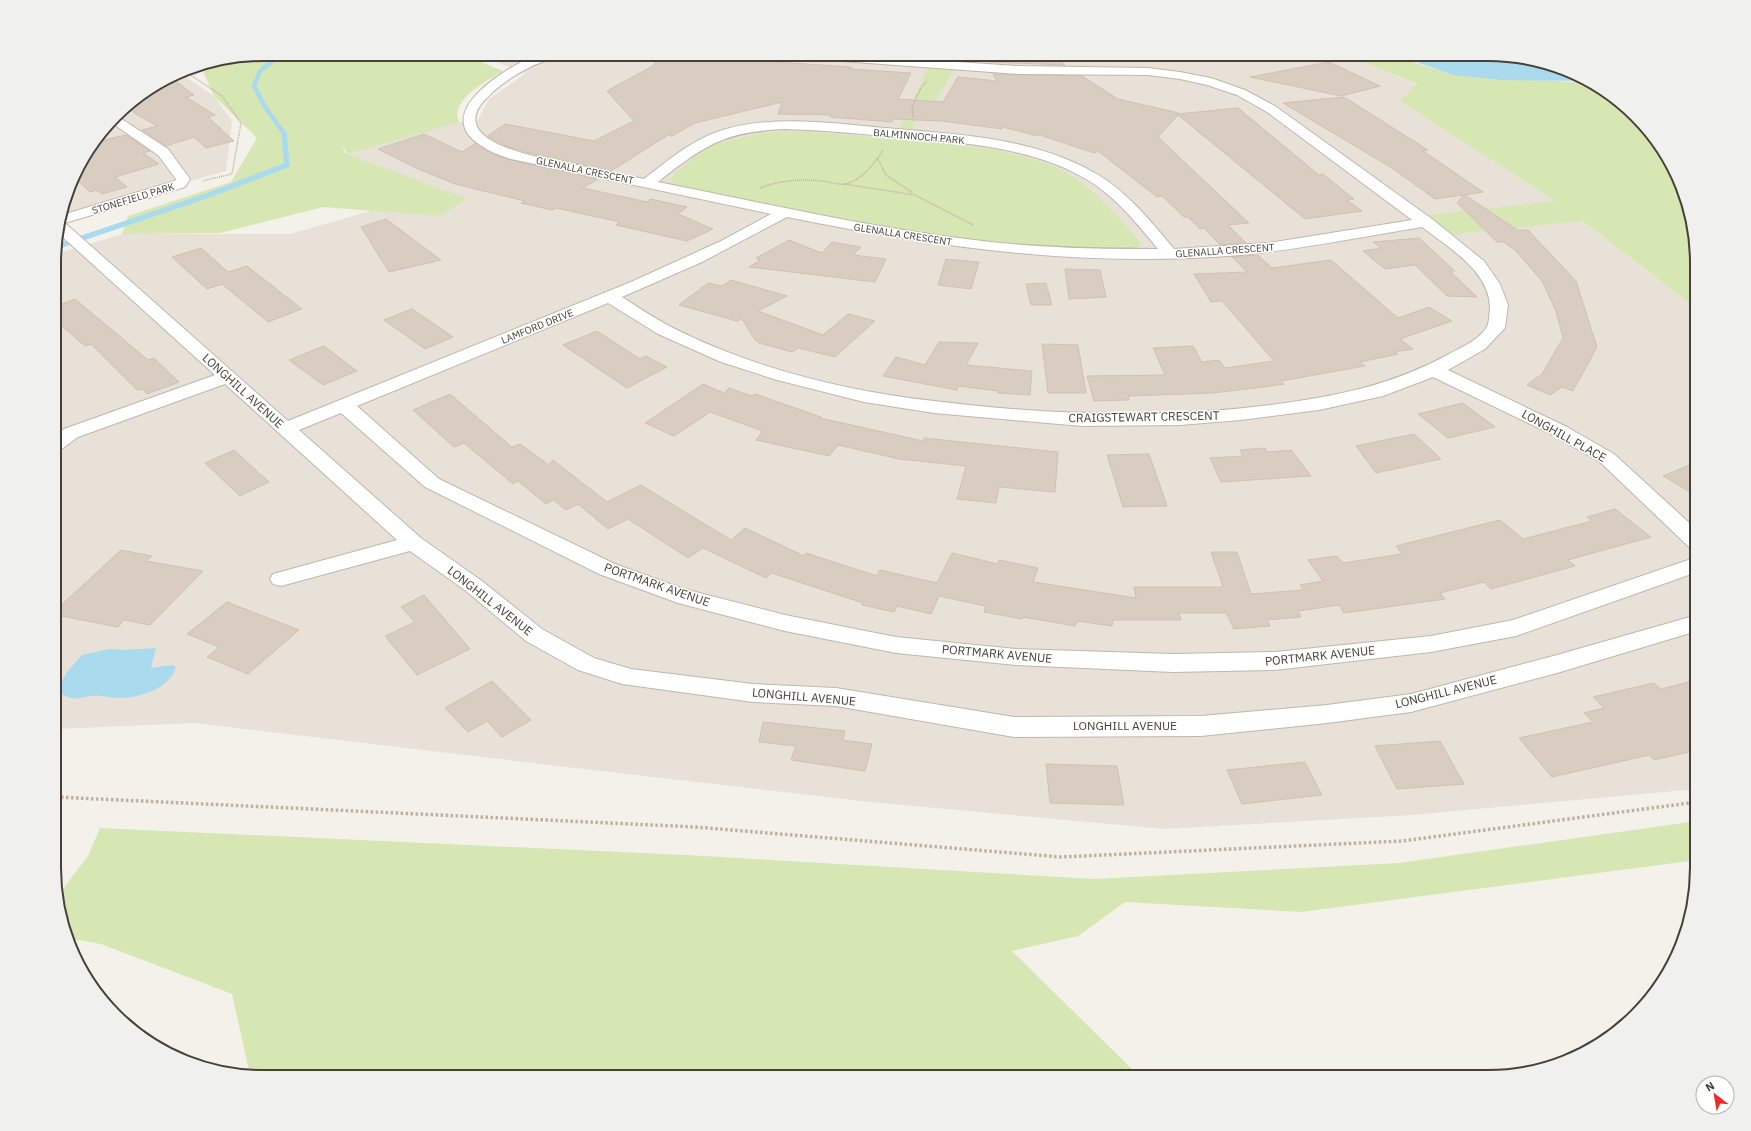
<svg xmlns="http://www.w3.org/2000/svg" width="1751" height="1131" font-family="'IBM Plex Sans',sans-serif">
<rect width="100%" height="100%" fill="#f4f0ea"/>
<g fill="#e8e1d8">
<polygon points="479,54 1246,54 1264,60 1342,54 1418,85 1401,101 1555,201 1697,309 1697,789 1412,815 1164,829 870,802 549,765 195,723 56,729 56,254 122,234 290,234 412,199 348,154 436,127 459,122 478,120 489,99 525,74"/>
<polygon points="179,72 214,96 232,121 226,171 61,217 76,170 125,106"/>
</g>
<g fill="#d6e7b4">
<path d="M263 54H461L503 71C488 81 449 99 459 122L348 154 342 145 345 153 467 199 440 216 323 207 220 233 122 234 128 216 231 182 257 138 214 96 201 66Z"/>
<polygon points="1246,54 1333,54 1264,60"/>
<path d="M1342 54H1387L1454 75 1591 83C1637 104 1677 161 1690 209 1699 241 1697 276 1697 309L1582 221 1445 235 1419 216 1555 201 1400 101 1417 84Z"/>
<polygon points="1443,54 1488,54 1546,63 1464,59"/>
<polygon points="928,68 954,69 927,117 917,117 912,130 899,129"/>
<path d="M791 131C837 134 884 137 930 142 977 147 1027 151 1069 174 1092 187 1125 223 1141 243L1138 247 1124 250 1049 252 848 221 675 185 671 181 672 176 707 146 761 133Z"/>
<polygon points="1697,821 1697,860 1301,912 1125,902 1078,936 1012,951 1140,1077 263,1077 250,1075 232,994 101,944 67,938 56,898 88,856 100,828 686,855 1094,879 1399,863"/>
</g>
<g fill="#a9daee">
<polygon points="1394,54 1443,54 1464,59 1546,63 1586,81 1502,80 1453,75"/>
<path d="M156 648 151 668 172 665 176 667C170 688 142 697 122 698 113 699 104 695 94 696 76 697 76 703 59 692L60 684 67 672 82 655 109 649 125 650Z"/>
</g>
<g fill="none" stroke-linecap="round" stroke-linejoin="round">
<polyline stroke="#a9daee" stroke-width="4.5" points="281,54 260,71 254,86 264,105 285,135"/>
<polyline stroke="#a9daee" stroke-width="5.5" points="56,247 209,195 287,165 284,134"/>
</g>
<g fill="#d9cdc2" stroke="#d0c1b3">
<polygon points="984,54 1048,54 1065,65 988,62"/>
<polygon points="671,55 851,67 850,69 911,73 898,99 943,102 958,77 997,81 993,74 1082,76 1118,99 1179,113 1178,114 1238,108 1319,175 1323,174 1354,199 1347,200 1362,211 1305,219 1178,115 1158,137 1249,223 1228,225 1246,243 1220,245 1204,228 1200,229 1188,217 1184,217 1162,196 1157,197 1098,151 1094,153 1040,135 1037,136 1003,127 1002,129 942,121 893,119 892,122 830,117 831,115 778,114 782,102 695,123 672,136 668,135 611,171 525,152 506,146 488,136 505,124 594,141 634,121 607,91 651,67 662,56 670,57"/>
<polygon points="1329,62 1380,86 1341,96 1250,77"/>
<polygon points="173,79 194,95 186,97 215,115 208,117 234,141 206,148 194,137 166,146 142,130 157,126 133,112 133,110 123,112 122,110 125,106 166,81"/>
<polygon points="1344,97 1428,150 1423,151 1483,192 1465,195 1517,230 1528,230 1576,281 1597,347 1573,391 1562,387 1550,395 1527,385 1542,374 1563,338 1556,311 1542,281 1516,251 1504,242 1497,242 1457,203 1463,195 1435,199 1392,168 1283,103"/>
<polygon points="424,134 462,152 476,143 490,153 511,160 598,179 583,188 647,202 650,199 687,207 678,214 713,229 687,241 616,225 620,222 556,208 552,210 521,203 525,201 455,184 416,168 378,149"/>
<polygon points="126,135 150,151 143,153 159,164 115,177 127,187 102,194 96,190 90,192 75,178 76,170 99,141"/>
<polygon points="386,219 441,260 389,272 361,227"/>
<polygon points="1419,238 1455,271 1450,271 1477,297 1447,296 1415,265 1385,269 1363,251 1381,248 1373,242"/>
<polygon points="789,240 822,253 832,242 861,247 853,255 886,259 875,282 749,267 760,260 756,258"/>
<polygon points="201,248 228,272 247,266 302,309 268,322 222,284 207,289 172,257"/>
<polygon points="1258,255 1272,268 1331,260 1398,318 1429,307 1452,321 1400,339 1413,349 1395,352 1398,354 1360,362 1365,366 1281,381 1284,384 1263,387 1213,393 1128,396 1129,400 1094,401 1087,376 1165,375 1153,348 1193,346 1202,362 1219,360 1225,368 1274,361 1222,301 1211,302 1194,274 1247,272 1232,257"/>
<polygon points="946,259 979,262 971,289 938,285"/>
<polygon points="1065,269 1100,270 1106,297 1069,299"/>
<polygon points="731,280 787,296 758,311 823,335 848,314 875,321 835,357 798,348 792,352 759,343 755,340 742,319 737,321 679,305 708,283 722,286"/>
<polygon points="1046,283 1052,305 1031,305 1026,284"/>
<polygon points="75,299 148,360 154,358 179,382 147,394 142,389 137,390 91,344 85,346 56,321 56,306"/>
<polygon points="412,309 453,337 425,349 384,320"/>
<polygon points="597,331 640,359 646,356 667,367 627,388 563,345"/>
<polygon points="939,342 978,343 966,365 1032,371 1030,395 998,393 998,391 958,386 957,390 883,376 896,357 925,365"/>
<polygon points="1042,344 1078,345 1086,393 1048,393"/>
<polygon points="324,346 357,371 323,385 289,360"/>
<polygon points="703,384 724,393 729,388 752,396 755,394 821,417 820,418 923,441 924,438 1058,452 1055,492 999,487 996,503 957,499 966,466 899,459 838,445 829,456 756,440 763,431 710,412 674,436 645,423"/>
<polygon points="450,394 512,447 520,444 549,465 553,460 607,502 641,485 731,540 745,528 804,556 806,553 877,576 880,570 937,583 952,553 998,564 999,560 1038,568 1033,582 1136,598 1134,587 1223,587 1211,552 1237,552 1251,594 1303,590 1300,585 1323,581 1308,560 1337,556 1343,563 1402,554 1396,546 1500,520 1523,539 1592,521 1587,517 1615,509 1651,537 1568,560 1575,566 1491,589 1484,582 1440,593 1445,599 1344,613 1339,605 1298,611 1301,617 1267,620 1270,626 1234,629 1226,613 1179,613 1181,620 1113,620 1112,626 1078,621 1075,626 1023,617 1022,619 984,612 985,606 939,596 931,614 897,606 894,612 862,605 863,603 772,573 766,578 703,548 688,558 628,519 608,529 578,504 566,510 553,500 546,504 518,481 513,484 464,443 454,447 413,410"/>
<polygon points="1463,403 1495,427 1448,438 1418,414"/>
<polygon points="1414,434 1441,459 1376,473 1356,446"/>
<polygon points="1265,448 1267,452 1291,450 1311,476 1221,482 1210,458 1243,456 1240,450"/>
<polygon points="234,450 269,482 240,496 205,463"/>
<polygon points="1149,454 1167,506 1123,507 1107,455"/>
<polygon points="1697,462 1697,496 1663,476"/>
<polygon points="121,550 152,556 146,561 203,571 150,625 124,620 118,627 56,615 56,610"/>
<polygon points="424,595 470,649 417,675 385,636 415,622 401,607"/>
<polygon points="227,602 299,630 248,674 207,657 219,647 187,634"/>
<polygon points="1697,680 1697,750 1654,760 1649,755 1552,777 1519,738 1593,722 1584,713 1604,708 1593,697 1654,683 1661,689"/>
<polygon points="492,681 531,720 502,737 487,721 468,732 445,708"/>
<polygon points="763,722 845,731 843,740 872,744 865,771 791,760 796,746 759,742"/>
<polygon points="1440,741 1464,784 1397,789 1375,746"/>
<polygon points="1305,762 1322,795 1242,804 1227,770"/>
<polygon points="1046,764 1117,766 1124,805 1050,803"/>
</g>
<g fill="none" stroke-linecap="round" stroke-linejoin="round">
<defs>
<path id="minor" d="M539 54H556C551 60 538 63 532 66 514 75 496 87 483 102 447 145 549 159 572 164 596 169 620 174 644 179 670 159 694 138 726 129 778 115 833 123 885 128 954 134 1031 137 1093 172 1126 190 1150 220 1174 249L1268 243 1412 220 1267 112 1237 95 1207 85 1180 79 1148 75 1019 74 787 57 781 54H832L1019 66 1148 68 1180 72 1211 78 1245 90 1275 106 1432 219 1484 261 1500 284 1508 305 1505 328 1485 349 1448 370 1567 427 1614 454 1697 530V549L1689 547 1600 462 1553 435 1433 377 1383 396 1319 410 1241 420 1180 425 1082 426 934 413 864 402 777 380 721 362 658 334 608 303 357 406 439 479 615 564 684 589 785 615 896 637 1016 649 1173 654 1275 652 1431 636 1513 620 1697 557V572L1516 636 1431 652 1275 670 1173 672 1016 665 896 653 785 631 678 603 599 574 425 487 341 413 299 430 421 538 482 581 542 629 594 658 631 669 753 684 836 688 1014 717 1201 716 1327 705 1411 694 1557 655 1697 615V631L1557 673 1411 712 1327 723 1201 736 1014 737 836 706 753 702 622 684 578 670 526 641 466 591 410 551 281 586 273 584 270 579 273 574 397 540 225 384 78 437 63 448 56 450V435L64 429 215 375 57 232 62 215 175 181 176 179 158 155 112 123 117 116 168 149 190 179 185 187 65 223 288 421 631 282 721 241 771 214 511 159C500 156 489 151 480 145 429 112 510 65 539 54ZM785 129C823 130 861 134 899 137 964 143 1038 147 1094 184 1119 201 1139 226 1158 249 1102 249 1046 248 991 242 879 230 769 204 658 182 705 145 723 132 785 129ZM787 217C939 248 1086 268 1241 255 1302 249 1362 237 1422 227 1451 249 1497 276 1489 317 1489 320 1488 325 1487 327 1479 340 1462 347 1449 354 1391 386 1336 396 1271 405 1159 419 1047 415 934 401 845 391 752 368 671 327 654 318 638 307 622 297L702 262Z"/>
</defs>
<use href="#minor" stroke="#c0b6ac" stroke-width="2"/>
<g stroke="#c1b09e" stroke-width="1.5" stroke-dasharray="1 1" stroke-linecap="butt">
<polyline points="1470,54 1497,55"/>
<polyline points="183,70 222,96 241,123 232,174 202,181"/>
<polyline points="913,117 912,107 921,88 927,81"/>
<polyline points="878,159 886,175 913,193"/>
<polyline points="844,184 915,195 973,225"/>
<path d="M760 188C780 180 802 179 823 181 830 182 838 185 845 184 861 181 875 163 883 150"/>
</g>
<polyline stroke="#c1b09e" stroke-width="3.5" stroke-dasharray="2.5 2.5" stroke-linecap="butt" points="56,797 695,827 1061,857 1402,841 1697,802"/>
<use href="#minor" fill="#fff" fill-rule="evenodd"/>
</g>
<g text-anchor="middle" stroke-width="3" stroke-linejoin="round" paint-order="stroke">
<g font-size="10" fill="#484038" stroke="#fff">
<text transform="translate(919 136) rotate(5)" y="4">BALMINNOCH PARK</text>
<text transform="translate(585 170) rotate(12)" y="4">GLENALLA CRESCENT</text>
<text transform="translate(133 198) rotate(-17)" y="4">STONEFIELD PARK</text>
<text transform="translate(903 234) rotate(9)" y="4">GLENALLA CRESCENT</text>
<text transform="translate(1225 250) rotate(-4)" y="4">GLENALLA CRESCENT</text>
<text transform="translate(537 326) rotate(-22)" y="4">LAMFORD DRIVE</text>
</g>
<g font-size="12" fill="#484038" stroke="#fff">
<text transform="translate(243 391) rotate(42)" y="4">LONGHILL AVENUE</text>
<text transform="translate(1144 417) rotate(-1)" y="4">CRAIGSTEWART CRESCENT</text>
<text transform="translate(1564 436) rotate(29)" y="4">LONGHILL PLACE</text>
<text transform="translate(657 585) rotate(19)" y="4">PORTMARK AVENUE</text>
<text transform="translate(490 601) rotate(38)" y="4">LONGHILL AVENUE</text>
<text transform="translate(997 654) rotate(5)" y="4">PORTMARK AVENUE</text>
<text transform="translate(1320 656) rotate(-6)" y="4">PORTMARK AVENUE</text>
<text transform="translate(1446 692) rotate(-14)" y="4">LONGHILL AVENUE</text>
<text transform="translate(804 697) rotate(5)" y="4">LONGHILL AVENUE</text>
<text x="1125" y="730">LONGHILL AVENUE</text>
</g>
</g>
<path d="M0 0H1751V1131H0ZM263 61H1488A202 202 0 0 1 1690 263V868A202 202 0 0 1 1488 1070H263A202 202 0 0 1 61 868V263A202 202 0 0 1 263 61Z" fill="#f0f0ef" fill-rule="evenodd"/>
<path fill="none" stroke="#484038" stroke-width="2" d="M263 61H1488A202 202 0 0 1 1690 263V868A202 202 0 0 1 1488 1070H263A202 202 0 0 1 61 868V263A202 202 0 0 1 263 61Z"/>
<g transform="translate(1715 1095) rotate(329)"><circle r="19" fill="#ffffff" stroke="#b6b3af"/>
<path d="M0-3L7 15L0 10L-7 15Z" fill="#f32822"/>
<text y="-6" font-size="11" font-weight="bold" text-anchor="middle" fill="#484038">N</text>
</g>
</svg>
